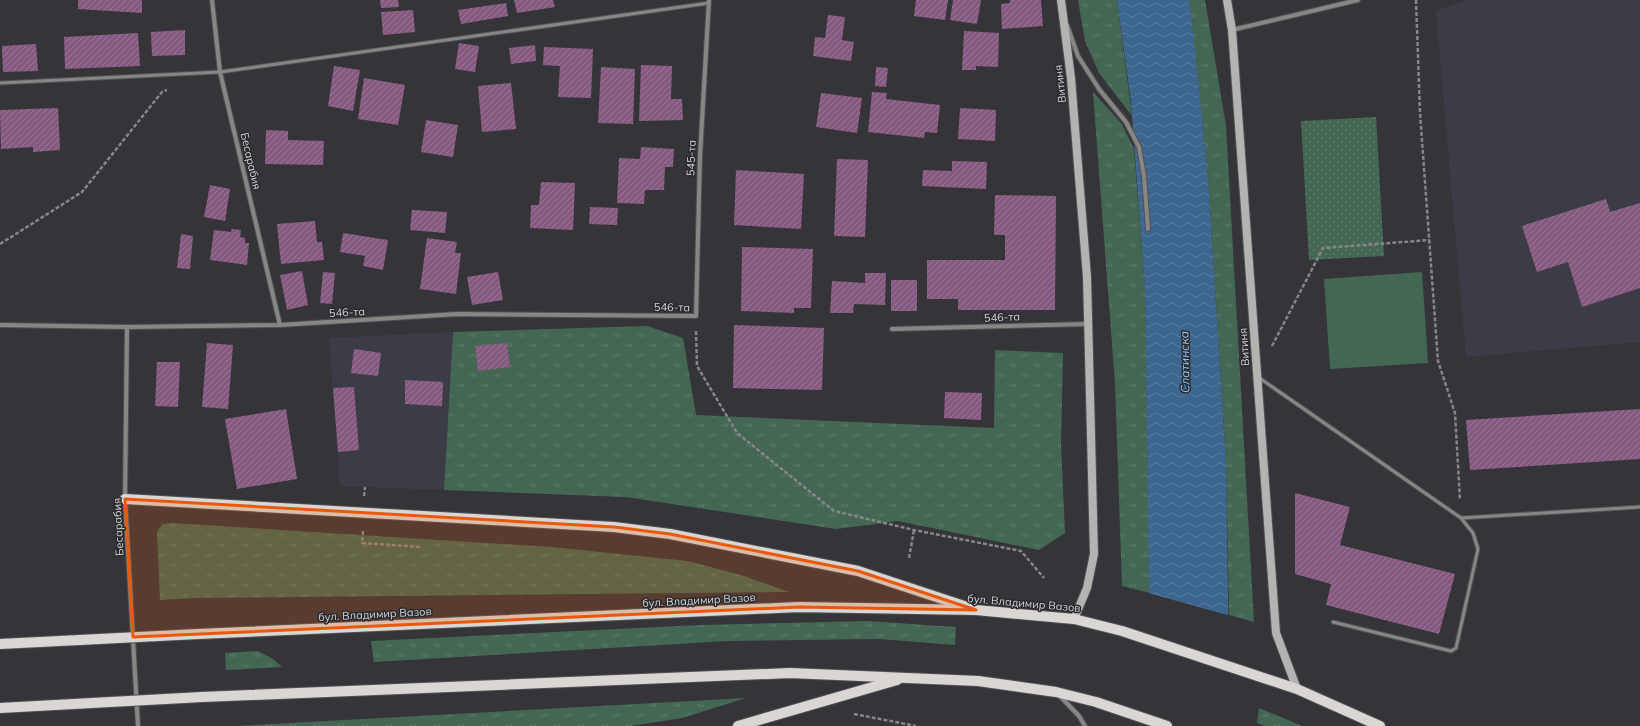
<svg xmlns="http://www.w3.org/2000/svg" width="1640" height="726" font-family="Mulish,sans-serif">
<defs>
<pattern id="grass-tufts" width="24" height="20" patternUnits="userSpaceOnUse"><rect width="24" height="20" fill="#446754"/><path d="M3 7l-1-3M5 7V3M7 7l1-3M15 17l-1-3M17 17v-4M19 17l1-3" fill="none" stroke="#5e7c6c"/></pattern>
<pattern id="park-dots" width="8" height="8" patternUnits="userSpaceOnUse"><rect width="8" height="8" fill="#446754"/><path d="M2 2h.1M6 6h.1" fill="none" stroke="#5e7c6c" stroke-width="1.8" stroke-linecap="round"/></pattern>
<pattern id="water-waves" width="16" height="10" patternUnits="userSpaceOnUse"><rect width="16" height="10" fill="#3c668e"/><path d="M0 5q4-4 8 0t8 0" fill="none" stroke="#577b9d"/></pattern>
<pattern id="building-hatch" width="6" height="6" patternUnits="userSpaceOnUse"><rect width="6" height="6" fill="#865980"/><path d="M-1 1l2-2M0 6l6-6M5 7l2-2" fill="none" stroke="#9c7897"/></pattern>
</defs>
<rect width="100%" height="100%" fill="#353539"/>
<g fill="#3b3c46">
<polygon points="1468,0 1640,0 1640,342 1466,357 1436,11"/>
<polygon points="453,332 444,490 340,486 329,338"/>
</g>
<g fill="url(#grass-tufts)">
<polygon points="1078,0 1117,0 1132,116 1099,73 1085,41"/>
<polygon points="1189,0 1205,0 1226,126 1254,622 1229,615 1226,462 1208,177"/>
<polygon points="1093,92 1122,124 1134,149 1145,289 1150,593 1122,586 1115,384"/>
<polygon points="647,326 683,338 696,415 994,428 995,350 1063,353 1061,443 1065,533 1039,550 898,521 836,529 626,497 444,490 453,332"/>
<polygon points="173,523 551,547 688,561 741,575 789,592 196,598 160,600 157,532 162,524"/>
<polygon points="867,621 956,627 955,645 880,639 728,641 374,662 371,641 700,625"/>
<polygon points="258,651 273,659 282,667 226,670 225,653"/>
<polygon points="746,698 682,718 631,726 237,726"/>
<polygon points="1259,708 1302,726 1265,726 1257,723"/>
</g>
<polygon fill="url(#park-dots)" points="1376,117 1384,256 1309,260 1301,121"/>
<polygon fill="#446754" points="1422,272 1428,363 1330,369 1324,279"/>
<polygon fill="url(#water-waves)" points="1117,0 1189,0 1191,12 1208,177 1226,462 1230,726 1151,726 1145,289 1131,102"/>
<polygon fill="#353539" points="1148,593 1231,616 1232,726 1149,726"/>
<g fill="url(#building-hatch)">
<polygon points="78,0 142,0 142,13 78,9"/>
<polygon points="380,0 398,0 399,7 381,8"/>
<polygon points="514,0 553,0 555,7 517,13"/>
<polygon points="916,0 948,0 945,20 914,16"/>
<polygon points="953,0 981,0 977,24 950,20"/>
<polygon points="1010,0 1041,0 1043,26 1002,29 1001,4 1010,3"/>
<polygon points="506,3 508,16 461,24 458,10"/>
<polygon points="413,10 415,32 383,35 381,12"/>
<polygon points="828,15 845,17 842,40 854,42 851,61 813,56 815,37 825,38"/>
<polygon points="185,30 185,55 152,56 151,32"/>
<polygon points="964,31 999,33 998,67 976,66 976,70 962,70"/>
<polygon points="138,33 140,66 65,69 64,37"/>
<polygon points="459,43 479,46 475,72 455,69"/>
<polygon points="36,44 38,71 3,72 2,46"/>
<polygon points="535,45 536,61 511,64 509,48"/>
<polygon points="544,47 593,49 591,98 558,97 560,66 543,65"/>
<polygon points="641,65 672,66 671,99 682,99 683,120 639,121"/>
<polygon points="334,66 360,70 353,111 328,106"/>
<polygon points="601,67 635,69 633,124 598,123"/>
<polygon points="876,67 888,68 886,87 875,86"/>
<polygon points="364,78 405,85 398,125 358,119"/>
<polygon points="511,83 516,129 482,132 478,86"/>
<polygon points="872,92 887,93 886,99 940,105 937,133 925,132 924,138 868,132"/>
<polygon points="821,93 862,98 857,133 816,127"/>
<polygon points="58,108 60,150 33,152 33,147 1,149 0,110"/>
<polygon points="960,108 996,110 995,141 958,139"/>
<polygon points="426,120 458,125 453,157 421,152"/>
<polygon points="266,130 288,131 288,140 324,141 323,165 265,164"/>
<polygon points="641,147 674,149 673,167 665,167 664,190 645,190 644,204 617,203 619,158 640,159"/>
<polygon points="837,159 868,160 865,237 834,236"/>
<polygon points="952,161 987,162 986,189 922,186 923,170 952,171"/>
<polygon points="736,170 804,174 801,229 734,225"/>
<polygon points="541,182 575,183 573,230 530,228 531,205 539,205"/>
<polygon points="210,185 230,189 225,221 204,217"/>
<polygon points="995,195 1056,196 1055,310 958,310 958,299 927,299 927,260 1005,260 1005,235 994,235"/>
<polygon points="1606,199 1610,212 1640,203 1640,288 1582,307 1568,262 1537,272 1522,226"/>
<polygon points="590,207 618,208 617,225 589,224"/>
<polygon points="412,210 447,212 445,233 410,230"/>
<polygon points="315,221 317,242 322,242 324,260 281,264 277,224"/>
<polygon points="232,229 241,230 240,237 245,238 245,243 249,243 247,265 210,260 214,230 231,232"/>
<polygon points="343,233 388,240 383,270 363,266 365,256 340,252"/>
<polygon points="181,234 193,236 190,269 177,268"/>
<polygon points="427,238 457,242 455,253 461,253 456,294 420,289"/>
<polygon points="742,247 813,249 811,308 794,308 794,313 741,311"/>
<polygon points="302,271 308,305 287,310 280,275"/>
<polygon points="323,272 335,273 332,304 320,303"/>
<polygon points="498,272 503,300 472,305 467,277"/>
<polygon points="865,273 886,273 885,305 854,304 853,313 830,313 832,281 865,283"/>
<rect x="891" y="280" width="26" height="31"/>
<polygon points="734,325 824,328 822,390 733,388"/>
<polygon points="207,343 233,345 228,409 202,407"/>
<polygon points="507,343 510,367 478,371 475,346"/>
<polygon points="354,349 381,353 378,376 351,373"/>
<polygon points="157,362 180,362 178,407 155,406"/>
<polygon points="405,380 443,382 442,406 405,404"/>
<polygon points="354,387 359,450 338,452 333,388"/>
<polygon points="945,392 982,393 981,420 944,418"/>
<polygon points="286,409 297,479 237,489 225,419"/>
<polygon points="1640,409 1640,459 1470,470 1466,420"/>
<polygon points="1295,493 1350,507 1340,545 1455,574 1439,634 1326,605 1331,584 1295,574"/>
</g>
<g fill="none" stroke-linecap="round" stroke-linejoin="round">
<defs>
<g id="lane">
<polyline points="0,83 220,72 709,3"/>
<polyline points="1258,377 1461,518 1640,507"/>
<polyline points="1333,622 1451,651 1456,648 1478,549 1473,533 1461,518"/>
</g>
<g id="street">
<polyline points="212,0 220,72 280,325"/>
<polyline points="1067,25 1078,56 1099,89 1126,122 1139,147 1144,176 1148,229"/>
<polyline points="1232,30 1358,0"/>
<polyline points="0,325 127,327 280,325 458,314 696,316 700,156 709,0"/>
<polyline points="127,327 125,499 138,726"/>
<polyline points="892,329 1088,324"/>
<polyline points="1059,695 1079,716 1085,726"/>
</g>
<g id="secondary">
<polyline points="1061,0 1071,78 1087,277 1094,554 1087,588 1074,619"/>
<polyline points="1227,0 1232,30 1276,633 1297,689"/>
</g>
<g id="primary">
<polyline points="125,499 614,527 670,534 858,571 967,607"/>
<polyline points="198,634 799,607 976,610 1074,619 1122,631 1297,689 1380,726"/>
<polyline points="202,697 790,673 978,681 1056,692 1096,702 1167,726"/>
<polyline points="738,726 897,680"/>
</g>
</defs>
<use href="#lane" stroke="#515155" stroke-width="5"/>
<use href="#street" stroke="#515155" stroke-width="6"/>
<use href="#secondary" stroke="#515155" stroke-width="10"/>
<use href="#primary" stroke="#515155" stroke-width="12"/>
<g stroke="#868689" stroke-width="2.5" stroke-dasharray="4 2" stroke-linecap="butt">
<polyline points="1416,0 1420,113 1438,361 1455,413 1460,500"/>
<polyline points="0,244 82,192 162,92 167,90"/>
<polyline points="696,331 697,366 737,433 834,511 914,530 1021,551 1044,578"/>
<polyline points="1272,346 1323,248 1430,240"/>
<polyline points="364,496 365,487"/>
<polyline points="363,531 362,543 421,547"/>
<polyline points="909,558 914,530"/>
<polyline points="854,714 916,726"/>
</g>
<use href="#lane" stroke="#878684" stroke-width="3"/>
<use href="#street" stroke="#878684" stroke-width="4"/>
<use href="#secondary" stroke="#b5b3b1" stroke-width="8"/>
<use href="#primary" stroke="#d9d6d3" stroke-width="10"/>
<defs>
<g id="primary-bridge">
<polyline points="0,644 198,634"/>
<polyline points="0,708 202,697"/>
</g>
</defs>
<use href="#primary-bridge" stroke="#515155" stroke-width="12" stroke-linecap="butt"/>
<use href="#primary-bridge" stroke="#d9d6d3" stroke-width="10"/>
</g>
<path fill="#e8590c" fill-opacity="0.2" stroke="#e8590c" stroke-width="3" stroke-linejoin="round" d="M125 499 614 527 670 534 858 571 976 610 799 607 133 637Z"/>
<g text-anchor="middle" stroke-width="3" stroke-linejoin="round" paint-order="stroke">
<g font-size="11" fill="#d3d3d5" stroke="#2b2b2f">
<text transform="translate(1060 84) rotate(-96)" y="4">Витиня</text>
<text transform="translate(691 158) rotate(-88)" y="4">545-та</text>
<text transform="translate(251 161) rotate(77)" y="4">Бесарабия</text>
<text transform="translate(672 307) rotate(1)" y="4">546-та</text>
<text transform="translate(347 312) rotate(-3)" y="4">546-та</text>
<text transform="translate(1002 317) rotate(-2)" y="4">546-та</text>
<text transform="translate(1244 347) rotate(-94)" y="4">Витиня</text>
<text transform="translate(118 527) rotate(-93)" y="4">Бесарабия</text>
<text transform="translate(699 600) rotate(-3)" y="4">бул. Владимир Вазов</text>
<text transform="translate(1024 603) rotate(5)" y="4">бул. Владимир Вазов</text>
<text transform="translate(375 614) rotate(-3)" y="4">бул. Владимир Вазов</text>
</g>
<g font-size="12" font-style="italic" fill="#95c6f8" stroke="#2b2b2f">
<text transform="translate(1185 362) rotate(-91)" y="4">Слатинска</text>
</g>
</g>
</svg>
